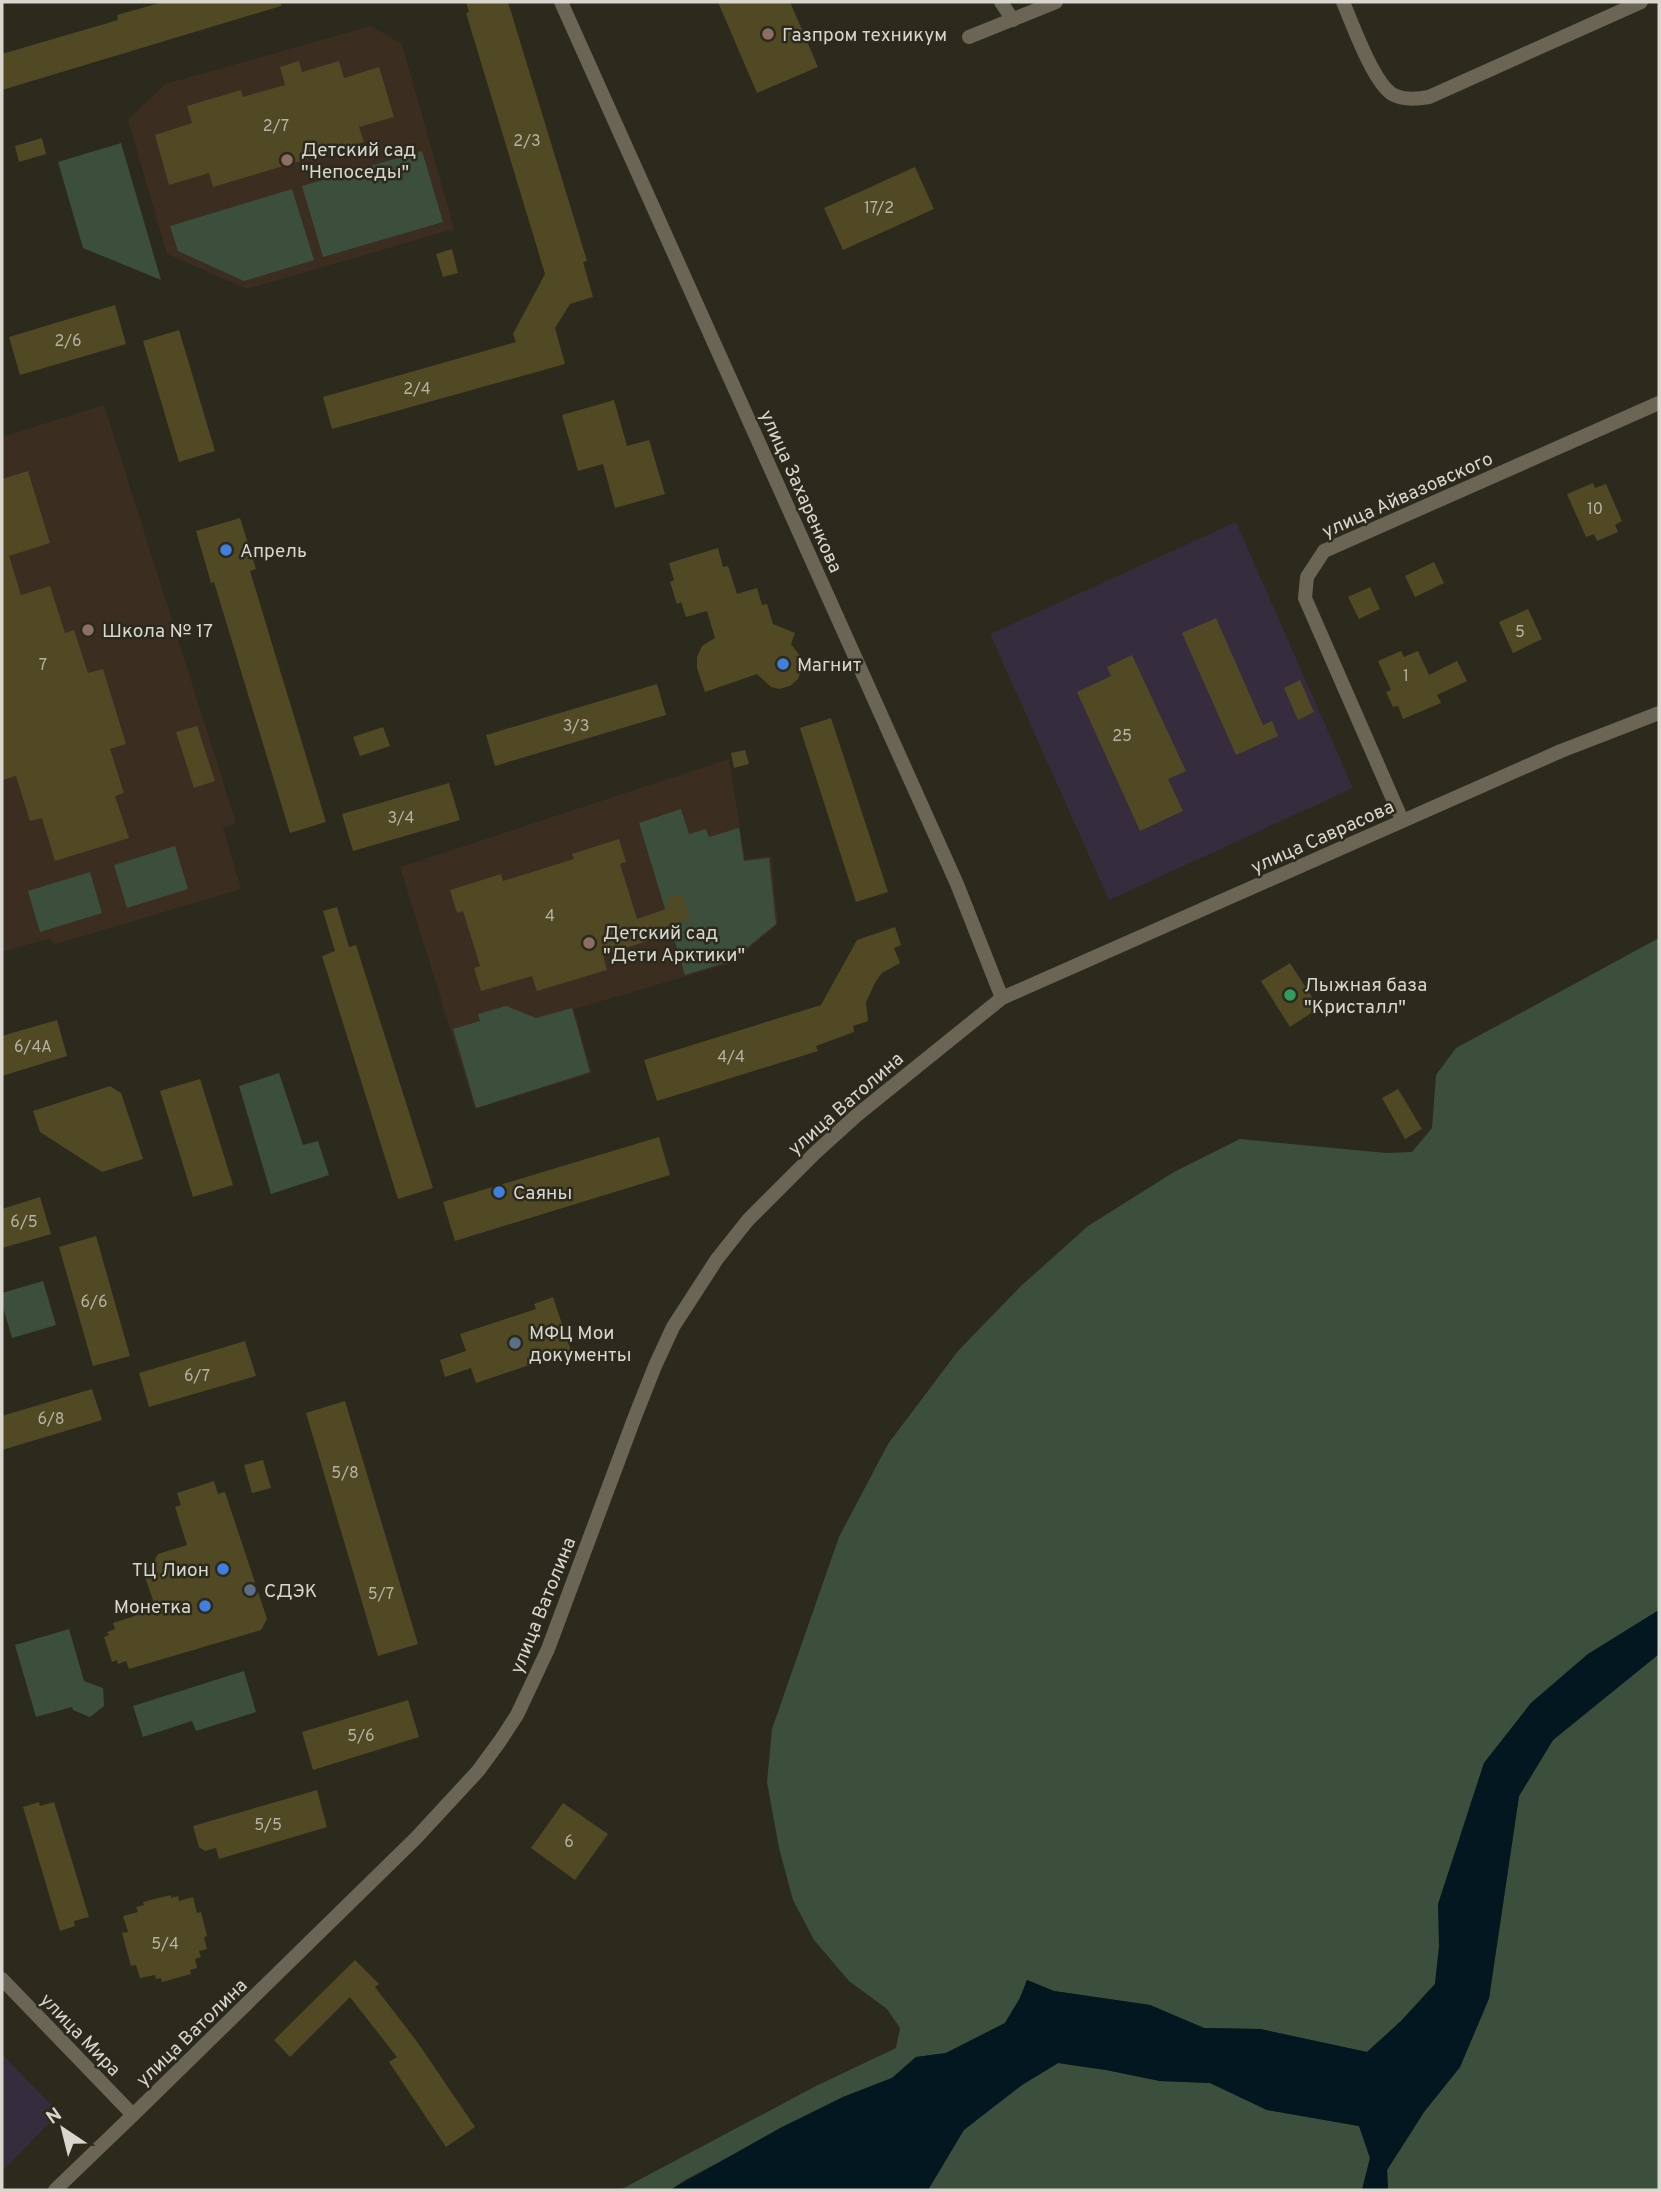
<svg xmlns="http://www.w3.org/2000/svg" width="1661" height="2192" font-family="Overpass,sans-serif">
<rect width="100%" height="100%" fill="#2c2a1c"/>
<g fill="#352d3d">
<polygon points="1236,522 1353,788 1109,900 990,634"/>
<polygon points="2,2054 59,2113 2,2171"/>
</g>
<g fill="#3c2d21">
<polygon points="371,26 402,44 454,229 247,289 167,254 128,120 165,84"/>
<polygon points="104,405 236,823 223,828 241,889 53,945 50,938 2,952 2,437"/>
<polygon points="729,759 745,859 771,856 778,924 732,963 574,1009 592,1073 475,1109 400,867"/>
</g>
<g fill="#3c4f3c">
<polygon points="121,143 161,280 83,248 58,162"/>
<polygon points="422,151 443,222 323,257 302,186"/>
<polygon points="292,189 314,260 244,281 178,251 170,226"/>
<polygon points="681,809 689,834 706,829 709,837 739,828 744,861 769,858 776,924 731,961 685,975 639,823"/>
<polygon points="175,846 188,889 127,908 114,865"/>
<polygon points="90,872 102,913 40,932 28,891"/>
<polygon points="1659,938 1659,1610 1588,1654 1531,1703 1484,1763 1461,1834 1439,1947 1435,1984 1401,2021 1367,2052 1260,2029 1204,2028 1150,2005 1054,1991 1027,1980 1020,1998 1005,2023 946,2053 916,2057 892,2078 843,2097 685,2180 670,2190 620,2190 816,2086 896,2048 900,2028 887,2009 849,1981 814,1940 793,1900 779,1848 767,1782 772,1729 839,1537 888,1444 958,1351 1021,1286 1088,1226 1174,1172 1240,1139 1386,1153 1412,1152 1432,1128 1436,1075 1456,1048"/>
<polygon points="506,1006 536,1018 572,1008 590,1072 476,1108 453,1029 480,1021 478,1014"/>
<polygon points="279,1073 303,1145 318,1141 329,1175 271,1194 239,1086"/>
<polygon points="43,1281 56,1325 12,1338 2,1304 2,1293"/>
<polygon points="69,1629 84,1681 103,1688 104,1706 90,1717 73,1710 72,1707 36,1717 15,1645"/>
<polygon points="1659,1654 1659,2190 1388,2190 1387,2170 1424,2112 1460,2067 1489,1999 1519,1796 1553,1740"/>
<polygon points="244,1671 256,1712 196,1731 192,1721 143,1737 133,1706"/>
<polygon points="1058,2063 1106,2070 1160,2081 1210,2083 1267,2110 1359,2126 1370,2158 1362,2190 928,2190 963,2130 1022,2085"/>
</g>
<polygon fill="#021720" points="1659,1610 1659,1654 1553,1740 1519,1796 1489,1998 1460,2067 1424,2112 1387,2170 1388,2190 1362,2190 1370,2158 1359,2126 1267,2110 1210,2083 1160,2081 1106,2070 1058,2063 1022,2085 964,2130 928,2190 670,2190 780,2128 843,2097 892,2078 916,2057 946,2053 1005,2023 1020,1998 1027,1980 1054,1991 1150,2005 1204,2028 1260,2029 1367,2052 1401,2021 1435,1984 1439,1947 1438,1904 1484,1763 1531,1703 1588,1654"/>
<g fill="#504924">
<polygon points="163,2 281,2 281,6 2,90 2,54 118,20 117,15"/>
<polygon points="466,2 508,2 587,261 583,262 593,297 570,304 555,328 565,364 332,429 323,397 516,342 513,334 545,274 466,13 469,12"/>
<polygon points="718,2 790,2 818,67 757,93"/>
<polygon points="299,61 302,72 339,61 344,78 379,67 394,117 359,127 364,142 213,187 209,173 169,185 155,135 192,123 187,106 241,90 243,97 285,85 280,67"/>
<polygon points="42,138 46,154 19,162 15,146"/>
<polygon points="915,167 934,209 843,250 824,208"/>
<polygon points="452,249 458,273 443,277 436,254"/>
<polygon points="115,305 126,344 20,375 9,337"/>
<polygon points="179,330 215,451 179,462 143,341"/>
<polygon points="614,400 627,446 649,440 665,494 615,508 603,464 578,471 562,415"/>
<polygon points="28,471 50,543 9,556 21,595 50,586 65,633 74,630 88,673 103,669 126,744 110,749 124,793 115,796 129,838 55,861 42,818 30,821 16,776 2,780 2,479"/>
<polygon points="1593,483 1595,488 1606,484 1622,521 1615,525 1618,532 1597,541 1594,534 1586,537 1567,494"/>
<polygon points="240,518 256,569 250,571 326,822 290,833 214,582 211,583 196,531"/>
<polygon points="718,548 723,567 728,566 737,594 757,588 762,605 767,604 773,624 795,633 791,644 801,657 802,668 798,679 790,686 779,689 771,687 757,674 705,692 697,668 697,657 702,646 715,638 707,611 686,617 681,602 677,604 670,582 674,580 669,563"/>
<polygon points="1434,562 1444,583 1415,597 1405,576"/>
<polygon points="1370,587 1380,609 1359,619 1348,597"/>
<polygon points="1528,609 1542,639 1513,653 1499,622"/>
<polygon points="1216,618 1263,725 1272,721 1278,736 1236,755 1182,633"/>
<polygon points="1401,651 1404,657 1418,651 1429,675 1457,661 1467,681 1437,695 1441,703 1403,719 1398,706 1393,707 1386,692 1391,690 1378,661"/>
<polygon points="1132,655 1186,771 1168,779 1183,811 1140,831 1077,692 1111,676 1107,667"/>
<polygon points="1300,680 1314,712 1298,720 1284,688"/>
<polygon points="657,684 666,715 495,766 486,735"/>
<polygon points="831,718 888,892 856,902 800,728"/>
<polygon points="197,726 215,781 194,788 176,732"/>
<polygon points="383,727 390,746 360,756 353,737"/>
<polygon points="745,750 749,764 734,768 731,753"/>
<polygon points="449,783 460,820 353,851 342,814"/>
<polygon points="619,839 626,862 620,864 637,919 669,908 666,899 682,894 690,919 648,933 651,940 603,955 607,970 537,991 532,976 481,991 474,968 480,966 463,911 457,913 450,890 501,874 503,881 574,859 572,854"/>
<polygon points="337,907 349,947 356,945 433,1188 398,1199 322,956 335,951 323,911"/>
<polygon points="895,927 901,945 894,948 900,963 882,973 876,981 866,1002 868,1021 853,1026 854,1032 816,1046 818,1051 657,1101 644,1060 821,1005 857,940"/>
<polygon points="1290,963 1319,1008 1290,1027 1261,981"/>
<polygon points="57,1020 67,1056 2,1076 2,1036"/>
<polygon points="200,1079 233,1185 193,1197 160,1091"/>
<polygon points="110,1086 121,1093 143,1159 102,1172 40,1132 33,1111"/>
<polygon points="1398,1089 1422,1129 1405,1139 1382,1098"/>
<polygon points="659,1137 670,1175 455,1241 443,1202"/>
<polygon points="40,1197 51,1234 2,1248 2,1209"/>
<polygon points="96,1236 130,1356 93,1366 59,1247"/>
<polygon points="553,1297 571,1351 476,1383 471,1368 445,1377 440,1360 466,1351 460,1334 536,1309 534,1304"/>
<polygon points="245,1341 256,1376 149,1407 139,1373"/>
<polygon points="92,1389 102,1420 2,1450 2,1416"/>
<polygon points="345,1401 418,1644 378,1656 306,1413"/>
<polygon points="263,1460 271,1488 252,1493 244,1465"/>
<polygon points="214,1481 218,1494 225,1492 267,1619 261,1630 129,1669 126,1661 118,1664 117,1660 112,1662 104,1637 109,1635 107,1632 115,1629 113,1623 156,1609 145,1577 158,1554 187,1545 175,1507 181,1505 177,1493"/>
<polygon points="408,1700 419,1737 313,1770 302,1732"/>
<polygon points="317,1790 327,1827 219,1859 216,1848 205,1851 199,1847 193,1826"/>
<polygon points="39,1802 40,1806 54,1802 89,1917 74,1921 75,1926 60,1931 23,1807"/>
<polygon points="563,1803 608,1834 575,1880 531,1848"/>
<polygon points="171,1895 171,1898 178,1896 179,1901 193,1897 197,1913 201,1912 207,1936 204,1937 207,1949 199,1951 201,1957 195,1959 197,1968 190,1970 191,1974 162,1982 161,1978 156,1979 155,1975 140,1978 136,1965 131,1966 122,1933 128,1932 123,1916 138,1912 136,1907 144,1905 143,1902"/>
<polygon points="355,1960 379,1984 375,1987 418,2043 475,2127 446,2147 389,2062 397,2057 350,1997 290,2057 274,2040"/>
</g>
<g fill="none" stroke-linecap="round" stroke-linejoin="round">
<g stroke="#6b6555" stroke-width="14">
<polyline points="561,2 957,884 1002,998"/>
<polyline points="1001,2 1013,20"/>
<path d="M1343 2C1352 23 1373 82 1392 94 1402 100 1418 99 1429 97L1641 2"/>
<polyline points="969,37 1056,2"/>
<polyline points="1402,820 1305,598 1307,577 1324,551 1659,403"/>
<polyline points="133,2115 416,1838 478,1771 500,1741 517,1715 548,1649 634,1419 655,1366 673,1327 717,1259 748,1220 815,1153 857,1115 1002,998 1561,751 1659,713"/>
</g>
<polyline stroke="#6b6555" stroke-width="14" points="2,1979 133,2115 55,2190"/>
</g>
<g fill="#8d6e63" stroke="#2c2a1c" stroke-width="2.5">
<circle cx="768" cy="34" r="7"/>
<circle cx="287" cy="160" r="7"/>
<circle cx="88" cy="630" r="7"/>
<circle cx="589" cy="943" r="7"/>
</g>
<g fill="#3f7fe0" stroke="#2c2a1c" stroke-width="2.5">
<circle cx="226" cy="550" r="7"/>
<circle cx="783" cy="664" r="7"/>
<circle cx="499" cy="1192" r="7"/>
<circle cx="223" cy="1569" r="7"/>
<circle cx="205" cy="1606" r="7"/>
</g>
<circle fill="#2e9e5b" stroke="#2c2a1c" stroke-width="2.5" cx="1290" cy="995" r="7"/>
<g fill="#5c6f8a" stroke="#2c2a1c" stroke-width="2.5">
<circle cx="515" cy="1343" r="7"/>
<circle cx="250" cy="1590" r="7"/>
</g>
<g text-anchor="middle" stroke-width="5" stroke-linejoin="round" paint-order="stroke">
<g font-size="16" fill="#b6b3a4">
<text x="276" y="131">2/7</text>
<text x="527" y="146">2/3</text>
<text x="879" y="213">17/2</text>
<text x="68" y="346">2/6</text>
<text x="417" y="394">2/4</text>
<text x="1595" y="514">10</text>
<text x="1520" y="637">5</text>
<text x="43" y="670">7</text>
<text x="1406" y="681">1</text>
<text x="576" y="731">3/3</text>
<text x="1122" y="741">25</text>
<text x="401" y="823">3/4</text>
<text x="550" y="921">4</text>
<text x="33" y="1052">6/4А</text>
<text x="731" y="1062">4/4</text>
<text x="24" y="1227">6/5</text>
<text x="94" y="1307">6/6</text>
<text x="197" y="1381">6/7</text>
<text x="51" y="1424">6/8</text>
<text x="345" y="1478">5/8</text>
<text x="381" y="1599">5/7</text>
<text x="361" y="1741">5/6</text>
<text x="268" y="1830">5/5</text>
<text x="569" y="1847">6</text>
<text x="165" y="1949">5/4</text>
</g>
<g font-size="19" fill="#d8d6ce" stroke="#2c2a1c" text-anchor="start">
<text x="782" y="41">Газпром техникум</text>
<text x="301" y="156">Детский сад<tspan x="301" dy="22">"Непоседы"</tspan></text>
<text x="240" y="557">Апрель</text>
<text x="102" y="637">Школа № 17</text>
<text x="797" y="671">Магнит</text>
<text x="603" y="939">Детский сад<tspan x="603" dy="22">"Дети Арктики"</tspan></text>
<text x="1304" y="991">Лыжная база<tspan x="1304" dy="22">"Кристалл"</tspan></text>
<text x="513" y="1199">Саяны</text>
<text x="529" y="1339">МФЦ Мои<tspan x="529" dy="22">документы</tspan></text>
<text x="209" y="1576" text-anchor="end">ТЦ Лион</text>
<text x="264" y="1597">СДЭК</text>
<text x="191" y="1613" text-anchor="end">Монетка</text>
</g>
<g font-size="19" fill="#d8d6ce" stroke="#2c2a1c">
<text transform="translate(802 491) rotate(66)" y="7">улица Захаренкова</text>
<text transform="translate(1407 494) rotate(-24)" y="7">улица Айвазовского</text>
<text transform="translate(1322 836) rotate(-24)" y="7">улица Саврасова</text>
<text transform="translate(845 1103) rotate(-41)" y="7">улица Ватолина</text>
<text transform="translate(542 1605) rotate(-68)" y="7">улица Ватолина</text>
<text transform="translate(191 2032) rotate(-44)" y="7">улица Ватолина</text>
<text transform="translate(81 2034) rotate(46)" y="7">улица Мира</text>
</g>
</g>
<rect width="1661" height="2192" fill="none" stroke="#d8d6ce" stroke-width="7"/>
<g transform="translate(63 2129) rotate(325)" stroke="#2c2a1c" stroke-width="5" paint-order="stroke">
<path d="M0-5L12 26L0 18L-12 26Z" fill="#d8d6ce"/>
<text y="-10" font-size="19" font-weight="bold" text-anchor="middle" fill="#d8d6ce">N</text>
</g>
</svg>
